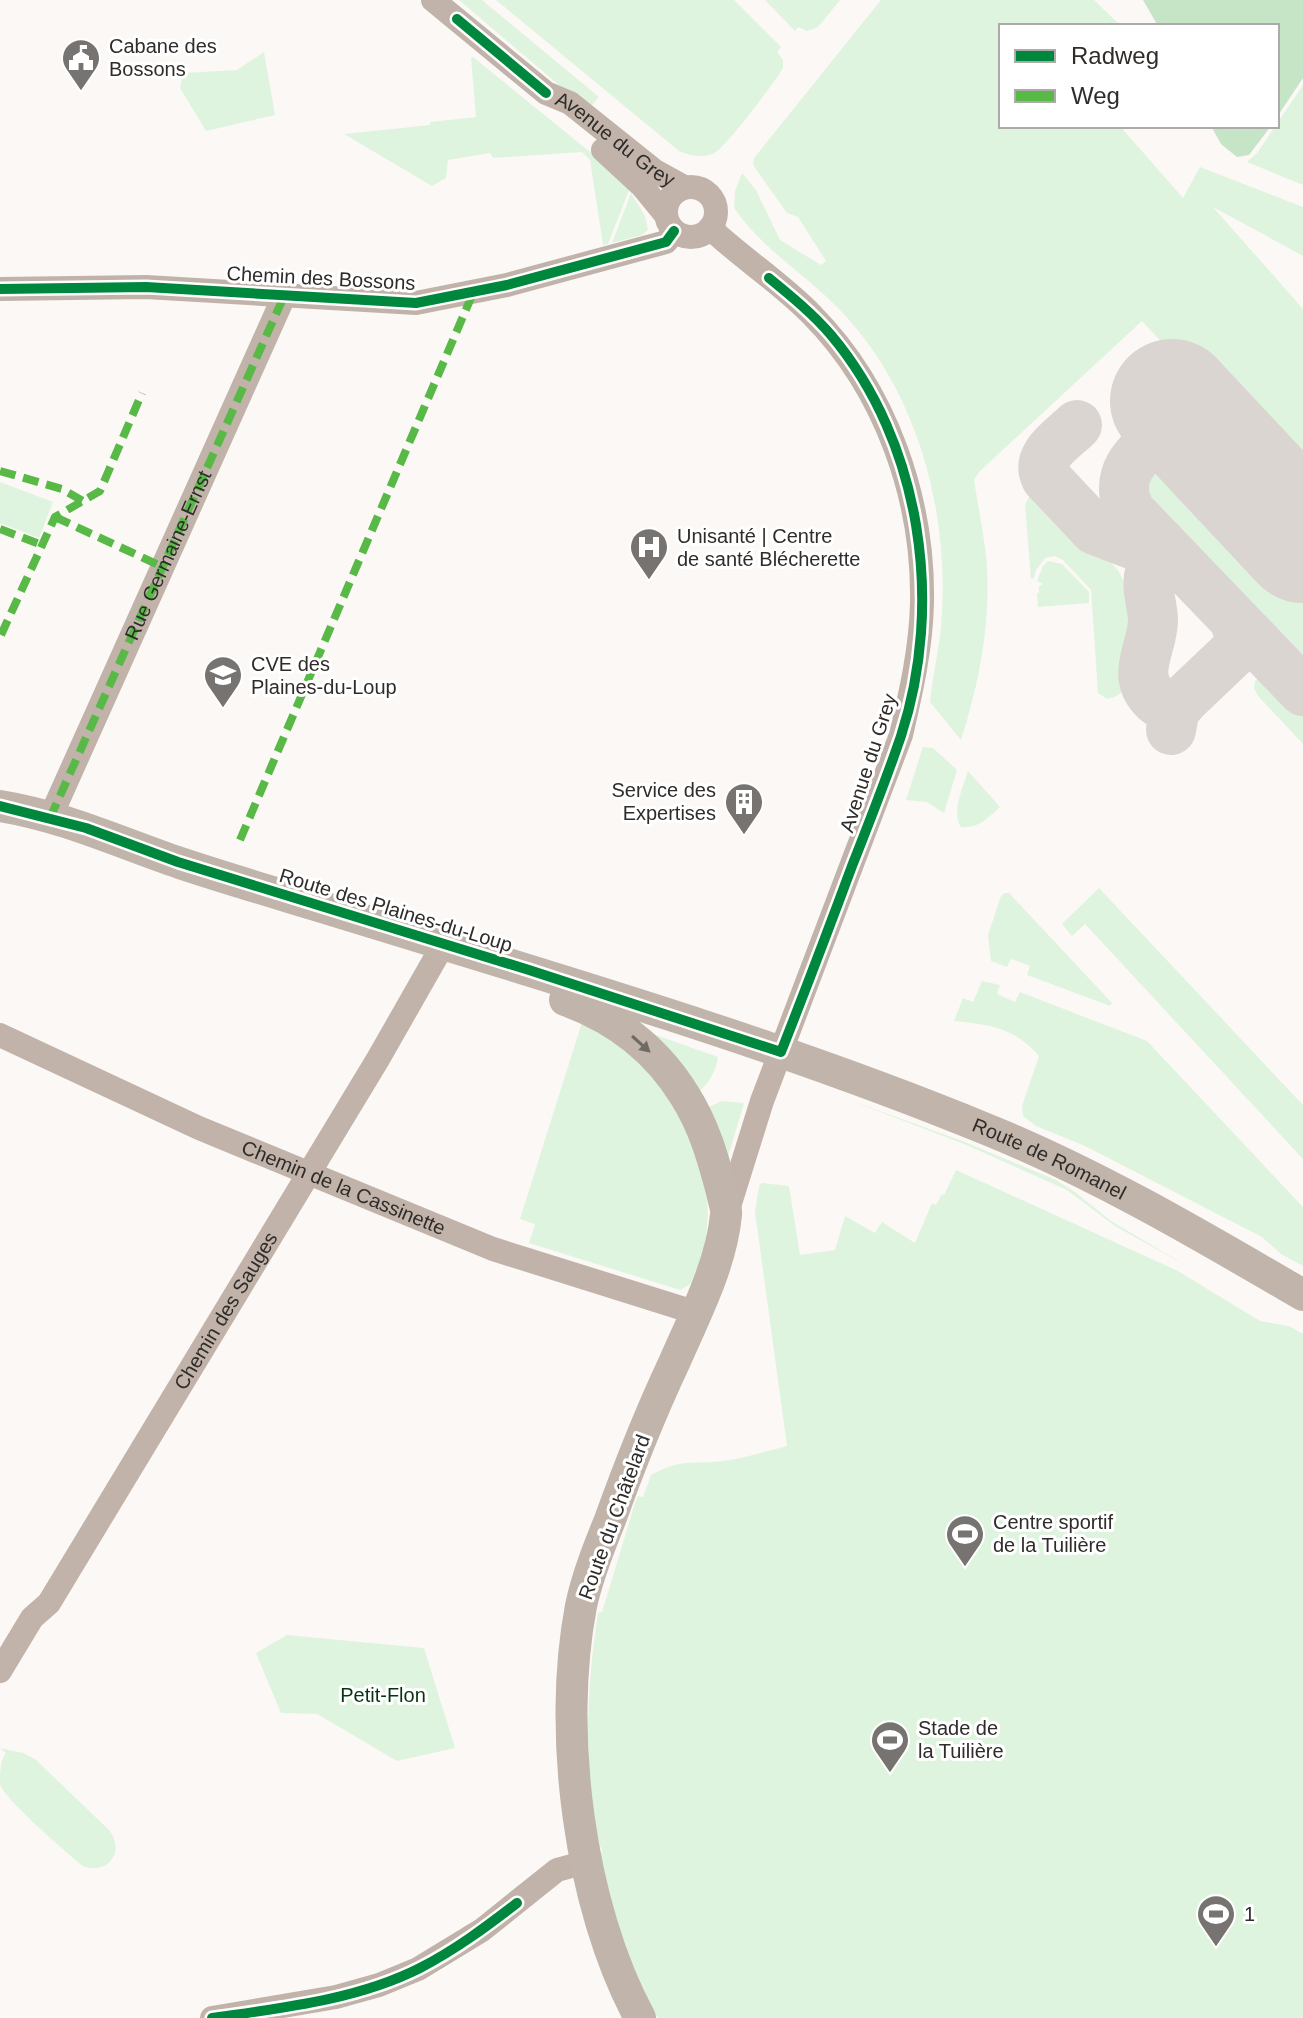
<svg xmlns="http://www.w3.org/2000/svg" width="1303" height="2018" font-family="Helvetica,sans-serif">
<rect width="100%" height="100%" fill="#fcf8f6"/>
<g fill="#dff4df">
<polygon points="459,0 482,0 599,97 588,110"/>
<path d="M496 0H734L781 47 777 52 783 60V68C776 81 726 146 716 152 704 159 690 156 679 151Z"/>
<polygon points="765,0 840,0 818,27 807,31 798,27 795,31"/>
<path d="M881 0H1094L1121 26H1001V126H1120L1183 198 1200 167 1303 207V256L1213 207 1303 309V493L1142 321 979 472 974 480C978 505 983 530 986 555 992 617 980 681 961 740L930 702C933 672 941 642 942 612 948 505 915 387 839 309 805 274 762 249 734 208L735 191 742 173 756 190 780 240 821 265 826 261 798 217 787 213 753 165 754 158Z"/>
<polygon points="264,52 275,115 206,131 180,88 183,73 237,70"/>
<polygon points="473,57 590,152 629,190 608,244 603,245 590,160 582,152 493,158 490,153 448,160 446,178 432,186 344,134 430,125 430,122 476,117 471,58"/>
<polygon points="1303,85 1303,185 1247,162 1257,153"/>
<polygon points="631,193 645,216 648,230 642,235 612,243"/>
<path d="M1164 458 1182 461 1190 467 1303 587V675L1141 500C1135 479 1144 464 1164 458Z"/>
<polygon points="0,482 53,502 39,538 0,523"/>
<path d="M1041 488 1118 570 1142 619 1126 687C1120 695 1116 697 1107 699L1098 693 1091 590 1063 560 1055 556 1045 558 1036 570 1034 578 1031 579 1025 505 1029 497Z"/>
<polygon points="1048,561 1062,564 1089,592 1089,603 1038,607 1037,593 1039,593 1039,586 1043,584 1037,581 1043,566"/>
<polygon points="1270,674 1277,678 1303,705 1303,744 1258,696 1254,688 1255,681 1262,675"/>
<polygon points="923,747 933,748 957,770 944,813 927,802 906,800"/>
<path d="M968 771 1000 807C988 818 978 829 961 827 951 811 963 788 968 771Z"/>
<polygon points="1099,888 1303,1105 1303,1159 1085,924 1072,936 1062,924"/>
<polygon points="1005,893 1009,893 1112,1003 1110,1006 1027,975 1030,966 1011,959 1007,967 991,961 988,935 1001,896"/>
<path d="M982 981 1000 985 997 994 1015 1002 1020 992 1147 1041 1303 1207V1266L1281 1254 1262 1237 1085 1146 1036 1126 1023 1116 1022 1106 1039 1056C1013 1027 991 1025 954 1021L963 998 973 1002Z"/>
<polygon points="583,1019 630,1049 683,1114 707,1194 708,1215 704,1257 695,1277 689,1285 680,1290 529,1243 535,1224 520,1219"/>
<path d="M653 1034 718 1057C716 1071 709 1084 697 1093Z"/>
<polygon points="844,1098 965,1142 1056,1180 1075,1192 1111,1221 1187,1266 1115,1226 1067,1190 964,1144"/>
<polygon points="722,1101 744,1103 728,1157 705,1109"/>
<path d="M956 1170 1178 1271 1260 1321 1289 1326 1303 1334V2018H658C626 1981 612 1900 598 1853L602 1852 601 1847H597C584 1768 586 1691 598 1613L602 1612 635 1503 638 1496 643 1497 651 1475C677 1461 684 1463 712 1462 737 1461 762 1452 787 1446L755 1212 759 1186 762 1183 789 1186 800 1255 835 1250 845 1216 875 1233 882 1222 915 1243 932 1203 936 1205 942 1194 944 1195Z"/>
<polygon points="287,1635 424,1648 455,1748 397,1761 317,1714 281,1713 256,1653"/>
<path d="M0 1748 23 1753 35 1759 109 1830C126 1851 108 1876 83 1866 68 1854 4 1799 0 1784 0 1774 0 1761 6 1753Z"/>
</g>
<g fill="#c6e5c7">
<polygon points="1143,0 1303,0 1303,78 1277,117 1277,26 1158,26"/>
<polygon points="1211,126 1271,126 1249,155 1237,157 1221,144"/>
</g>
<g fill="none" stroke-linecap="round" stroke-linejoin="round">
<g stroke="#dbd5d2" stroke-width="50">
<path d="M1077 425C1062 440 1035 455 1046 478L1095 530 1168 558"/>
<path d="M1212 444C1203 439 1194 431 1184 430 1163 427 1132 456 1126 475 1122 488 1124 500 1131 512L1303 691"/>
<path d="M1180 565 1173 560C1134 562 1153 599 1153 620 1153 647 1131 673 1153 697 1161 706 1169 707 1181 703"/>
<polyline points="1171,730 1175,708 1236,650 1240,636 1235,622"/>
</g>
<polyline stroke="#dbd5d2" stroke-width="124" points="1172,401 1303,541"/>
<g stroke="#c1b3a9" stroke-width="24">
<path id="s1" d="M433 0 546 93 570 103 655 171 684 187"/>
<polyline points="603,150 642,186 665,214"/>
<circle cx="691" cy="212" r="25"/>
<path d="M710 228C743 259 781 283 812 315 886 390 924 499 922 603 921 648 911 692 901 735L762 1101 727 1213"/>
<polyline points="0,289 146,287 416,303 507,285 666,242 674,231"/>
<polyline points="50,818 285,294"/>
<path id="s2" d="M0 1035 199 1128 493 1249 697 1313"/>
<path id="s3" d="M0 1671 32 1618 49 1603 378 1059 443 945"/>
<polyline points="212,2018 336,1997 379,1985 418,1969 482,1930 557,1870 586,1862"/>
</g>
<g stroke="#c1b5ab" stroke-width="32">
<path id="s4" d="M0 806C63 816 121 843 180 863 231 880 283 895 335 911 553 978 774 1042 986 1129 1097 1174 1200 1235 1303 1295"/>
<path d="M565 1000C615 1018 657 1050 685 1096 704 1126 713 1158 722 1192 723 1199 727 1208 726 1215 721 1266 694 1317 674 1363 650 1414 629 1467 610 1520 599 1547 587 1577 581 1606 557 1731 579 1906 640 2018"/>
</g>
<g stroke="#58b947" stroke-width="8" stroke-dasharray="16 8" stroke-linecap="butt">
<polyline points="0,471 62,489 83,501"/>
<polyline points="55,517 163,567"/>
<polyline points="0,529 42,545"/>
<polyline points="1,635 55,517 100,491 142,393"/>
<path id="s5" d="M50 818 285 294"/>
<polyline points="240,840 473,293"/>
</g>
<defs>
<g id="cycleway">
<polyline points="457,19 546,93"/>
<polyline points="0,289 146,287 416,303 507,285 666,242 674,231"/>
<path d="M0 806 86 828 178 862 529 970 781 1052C805 991 829 928 852 866 869 823 886 780 901 736 944 604 922 443 831 335 813 314 791 296 769 278"/>
<path d="M212 2018C281 2008 357 2000 420 1968 455 1950 486 1927 517 1903"/>
</g>
</defs>
<use href="#cycleway" stroke="#fff" stroke-width="15"/>
<use href="#cycleway" stroke="#00873e" stroke-width="10"/>
</g>
<defs><path id="oneway-solid" d="M-6-.8H1V-3.2L6.5 0L1 3.2V.8H-6Z" transform="scale(2)"/></defs>
<use fill="#716a64" href="#oneway-solid" transform="translate(641 1044) rotate(42)"/>
<defs>
<symbol id="civic-pin" viewBox="-11 -11 22 30"><path d="M0 17L-7.5 6A9.5 9.5 0 1 1 7.5 6Z" fill="#777371" stroke="#fff"/><path d="M-.6-6.5H3V-4.5H.6V-3L4-1V1h2V6H-6V1h2V-1L-.6-3ZM-1.2 2.5V6h2.4V2.5Z" fill="#fff"/></symbol>
<symbol id="hospital-pin" viewBox="-11 -11 22 30"><path d="M0 17L-7.5 6A9.5 9.5 0 1 1 7.5 6Z" fill="#777371" stroke="#fff"/><path d="M-5-5h3v3.5h4V-5h3V5h-3V1.5h-4V5h-3Z" fill="#fff"/></symbol>
<symbol id="school-pin" viewBox="-11 -11 22 30"><path d="M0 17L-7.5 6A9.5 9.5 0 1 1 7.5 6Z" fill="#777371" stroke="#fff"/><path d="M0-5L7-2L0 1L-7-2ZM-4 1L0 2.5L4 1V4Q0 6-4 4Z" fill="#fff"/></symbol>
<symbol id="building-pin" viewBox="-11 -11 22 30"><path d="M0 17L-7.5 6A9.5 9.5 0 1 1 7.5 6Z" fill="#777371" stroke="#fff"/><path d="M-4-6H4V6H1V3H-1V6H-4ZM-2.5-4.3h1.7v1.8h-1.7ZM.8-4.3h1.7v1.8H.8ZM-2.5-1h1.7V.8h-1.7ZM.8-1h1.7V.8H.8Z" fill="#fff"/></symbol>
<symbol id="stadium-pin" viewBox="-11 -11 22 30"><path d="M0 17L-7.5 6A9.5 9.5 0 1 1 7.5 6Z" fill="#777371" stroke="#fff"/><path d="M0-5a6.5 5 0 1 0 0 10a6.5 5 0 1 0 0-10ZM-3.5-1.8h7v3.6h-7Z" fill="#fff"/></symbol>
</defs>
<g fill-rule="evenodd">
<use href="#civic-pin" x="59" y="36" width="44" height="60"/>
<use href="#hospital-pin" x="627" y="525" width="44" height="60"/>
<use href="#school-pin" x="201" y="653" width="44" height="60"/>
<use href="#building-pin" x="722" y="780" width="44" height="60"/>
<use href="#stadium-pin" x="943" y="1512" width="44" height="60"/>
<use href="#stadium-pin" x="868" y="1718" width="44" height="60"/>
<use href="#stadium-pin" x="1194" y="1892" width="44" height="60"/>
</g>
<g text-anchor="middle" stroke-width="6" stroke-linejoin="round" paint-order="stroke">
<g font-size="20" fill="#2f2c2a" stroke="#fff" text-anchor="start">
<text x="109" y="53">Cabane des<tspan x="109" dy="23">Bossons</tspan></text>
<text x="677" y="543">Unisanté | Centre<tspan x="677" dy="23">de santé Blécherette</tspan></text>
<text x="251" y="671">CVE des<tspan x="251" dy="23">Plaines-du-Loup</tspan></text>
<text x="716" y="797" text-anchor="end">Service des<tspan x="716" dy="23">Expertises</tspan></text>
<text x="993" y="1529">Centre sportif<tspan x="993" dy="23">de la Tuilière</tspan></text>
<text x="918" y="1735">Stade de<tspan x="918" dy="23">la Tuilière</tspan></text>
<text x="1244" y="1921">1</text>
</g>
<g font-size="20" fill="#2f2c2a" stroke="#fff">
<text dy="7" stroke="none"><textPath href="#s1" startOffset="230">Avenue du Grey</textPath></text>
<text transform="translate(321 278) rotate(3)" y="7">Chemin des Bossons</text>
<text dy="7" stroke="none"><textPath href="#s5" startOffset="288">Rue Germaine-Ernst</textPath></text>
<text transform="translate(868 763) rotate(-72)" y="7">Avenue du Grey</text>
<text transform="translate(396 910) rotate(17)" y="7">Route des Plaines-du-Loup</text>
<text dy="7" stroke="none"><textPath href="#s4" startOffset="1108">Route de Romanel</textPath></text>
<text dy="7" stroke="none"><textPath href="#s2" startOffset="376">Chemin de la Cassinette</textPath></text>
<text dy="7" stroke="none"><textPath href="#s3" startOffset="426">Chemin des Sauges</textPath></text>
<text transform="translate(614 1517) rotate(-70)" y="7">Route du Châtelard</text>
</g>
<g font-size="20" fill="#063311" stroke="#fff">
<text x="383" y="1702">Petit-Flon</text>
</g>
</g>
<rect x="999" y="24" width="280" height="104" fill="#ffffff" stroke="#acabaa" stroke-width="2"/>
<rect x="1015" y="50" width="40" height="12" fill="#00873e" stroke="#acabaa" stroke-width="2"/>
<text x="1071" y="64" font-size="24" fill="#2f2c2a">Radweg</text>
<rect x="1015" y="90" width="40" height="12" fill="#58b947" stroke="#acabaa" stroke-width="2"/>
<text x="1071" y="104" font-size="24" fill="#2f2c2a">Weg</text>
</svg>
